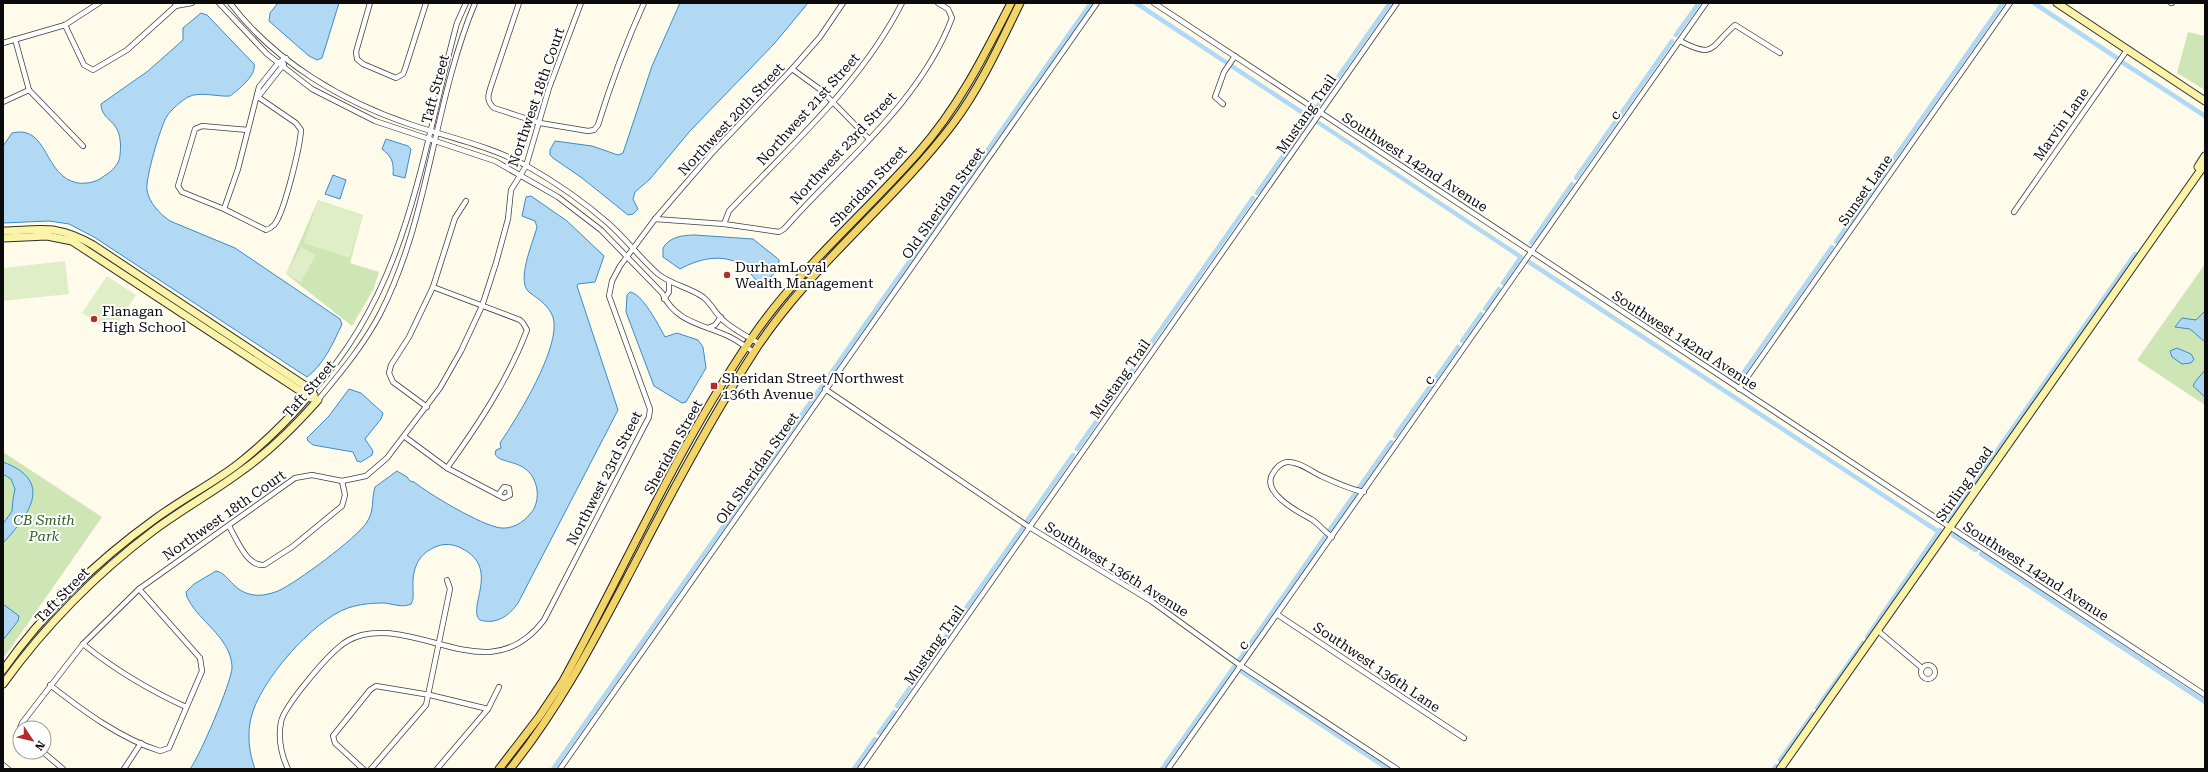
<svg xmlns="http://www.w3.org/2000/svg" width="2208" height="772" font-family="'Roboto Serif',serif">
<rect width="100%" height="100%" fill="#fefbea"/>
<g fill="#cee6b6">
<polygon points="2188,32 2205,36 2205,90 2177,73"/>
<polygon points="318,200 363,215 350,263 379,272 373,290 352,326 286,274"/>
<polygon points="2205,264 2205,405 2137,360"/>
<polygon points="3,452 102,517 3,659"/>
</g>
<g fill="#e0eec7">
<polygon points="318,200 363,215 350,258 304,243"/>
<polygon points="301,247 316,255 301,282 286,274"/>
<polygon points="65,261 69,294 3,301 3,268"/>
<polygon points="107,276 136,295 112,332 82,313"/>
</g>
<g fill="#b1d9f3" stroke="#3b8cc7">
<polygon points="278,3 339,3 322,58 317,60 309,56 269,21 270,13"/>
<polygon points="680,3 808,3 774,44 690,131 650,179 635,192 633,199 638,209 633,214 628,215 582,178 553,158 550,155 550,150 555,141 592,146 618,155 623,153 652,66"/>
<path d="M201 13 207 15 254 64C257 75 238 90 230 96 217 97 200 91 188 97 181 101 171 110 167 116 161 125 145 179 147 190 149 203 160 214 170 221L235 248 340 319 342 324C333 344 323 365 307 377L94 237 69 224 49 221 3 223V146L12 133C49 124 43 177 78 183 87 184 97 182 104 176 111 172 120 164 120 155 121 146 121 134 115 126 109 118 101 115 101 104L148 71 183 40V28Z"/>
<path d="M386 139 408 146 411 149 405 178 393 175C394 162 392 157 382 149Z"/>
<polygon points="333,175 346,180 340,199 325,194"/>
<path d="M531 196 567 221 604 256 595 282 578 284 577 286 618 410 518 603C509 616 496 625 480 620 466 608 502 568 461 548 453 544 444 543 435 547 417 555 412 570 413 589 413 595 414 599 411 604 403 608 393 604 384 603 372 603 360 604 348 608 313 620 259 682 251 718 247 734 249 753 255 769H190C200 756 231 683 232 668 232 659 229 652 225 645 215 628 195 615 187 597L186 592 194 584 216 571C229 573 232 592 254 595 262 596 270 594 278 591 296 583 357 538 367 522 375 509 371 500 375 487L397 471 407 477 410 481 414 482C429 494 482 526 501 528 512 529 523 523 530 514 538 506 539 492 535 482 526 458 500 465 495 454L496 450 501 448 500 443C517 418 562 346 553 317 549 306 539 299 530 293 515 282 533 243 537 227L535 221 522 216 526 197Z"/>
<path d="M695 235 753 239 777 258 779 260C780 271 769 281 759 282 753 279 751 272 746 268 726 252 700 258 680 269L663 257V248C669 237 683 235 695 235Z"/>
<path d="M630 292C642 293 659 326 665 337L677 333 698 340 703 347 706 368 686 402 682 403 654 386 626 312 627 295Z"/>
<polygon points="2205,311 2205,342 2190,329 2175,327 2182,318 2196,320"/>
<polygon points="2177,348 2191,354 2194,359 2191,363 2182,364 2172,357 2170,351"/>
<polygon points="2205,370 2205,397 2193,386 2195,382"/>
<polygon points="349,389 361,393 383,413 381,419 365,439 373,451 372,455 361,462 357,461 353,452 313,445 308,441 307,438 329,416"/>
<path d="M3 462C54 481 30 514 3 543V524L12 511 13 499 15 489 11 479 3 474Z"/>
<polygon points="3,604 19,616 18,621 3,640"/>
</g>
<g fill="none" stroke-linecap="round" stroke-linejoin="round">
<g stroke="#b1d9f3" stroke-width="4.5">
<polyline points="1136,3 1312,119"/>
<polyline points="2034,3 2117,58"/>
<polyline points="1676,35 1699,3"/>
<polyline points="2122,62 2205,116"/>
<polyline points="1317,107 1390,3"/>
<polyline points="1319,123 1521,257 1503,283"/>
<polyline points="1888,167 2003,3"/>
<polyline points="1576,178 1672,41"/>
<polyline points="1257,193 1314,112"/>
<polyline points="1836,242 1884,173"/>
<polyline points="1531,243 1572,184"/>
<polyline points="1529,262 1939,532"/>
<polyline points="1485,309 1499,289"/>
<polyline points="1462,341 1481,314"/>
<polyline points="1737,382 1832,247"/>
<polyline points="1395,436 1458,347"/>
<polyline points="1077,449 1253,198"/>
<polyline points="1949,519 2135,254"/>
<polyline points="1027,521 1073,455"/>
<polyline points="1953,535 1976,550"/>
<polyline points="1981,554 2205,702"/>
<polyline points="1867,637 1940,530"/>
<polyline points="1239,660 1391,442"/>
<polyline points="1242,672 1388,769"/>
<polyline points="897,706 1024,526"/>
<polyline points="1817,708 1863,643"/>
<polyline points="879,733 894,712"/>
<polyline points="1780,760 1813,714"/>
<polyline points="553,769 1091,3"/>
<polyline points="854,769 875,739"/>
<polyline points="1162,769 1234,667"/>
<polyline points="1774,769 1776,766"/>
</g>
<defs>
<g id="street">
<path d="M219 3 267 54 312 89 375 121 495 161 558 197 601 230 662 293C676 323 703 324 730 337 738 341 746 347 754 352"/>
<path d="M230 3C275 62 343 102 412 125 451 138 490 146 527 166 555 182 584 202 608 223 626 239 640 258 658 274 672 285 689 287 703 297 712 304 716 315 724 321 734 330 748 337 760 344"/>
<polyline points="370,3 356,52 357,59 363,64 396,78 403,74 405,69 426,3"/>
<path d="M519 3 491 86C488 95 486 101 494 108L540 123 588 131 594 130 598 125C611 83 626 43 644 3"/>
<polyline points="1154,3 2205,695"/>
<polyline points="2171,3 2172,3"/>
<polyline points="175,6 192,3"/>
<polyline points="65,25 84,65 93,70 127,50 179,3"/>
<polyline points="15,39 29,90 83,146"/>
<path d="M1680 41C1715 59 1709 48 1735 25L1780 53"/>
<polyline points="3,43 65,25 99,3"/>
<polyline points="792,69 821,90 869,139"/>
<polyline points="258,97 284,64"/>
<polyline points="3,102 29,90"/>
<polyline points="1223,104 1215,97 1224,72 1235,56"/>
<path d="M248 130 202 126 195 129 178 186 182 192 224 209 266 230C269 229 271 228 274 225 284 214 300 147 301 130L296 123 258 97"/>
<polyline points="224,209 238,169 259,87 278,63 286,58"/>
<polyline points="2014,212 2127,50"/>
<path d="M655 219 724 224 779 232 784 229C842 163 920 103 952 18L948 9 938 3"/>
<path d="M724 224 729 211C790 146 861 84 902 3"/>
<path d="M433 287 520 320 523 323 527 330C508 380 478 425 447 468"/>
<polyline points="664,299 669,292 669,282"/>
<polyline points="708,328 715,325 721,317"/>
<polyline points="825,389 1029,527 1151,601 1241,666 1397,769"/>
<polyline points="1739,389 2010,3"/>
<path d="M312 392C409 287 421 155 457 23L466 3"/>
<path d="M318 400C341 372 363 346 380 314 430 217 433 103 475 3"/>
<polyline points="427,407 393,382 389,373 391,365 409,337 433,287 455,218 466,201"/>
<polyline points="405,437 447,468 504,498 510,495 509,488 504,487 498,495"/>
<path d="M229 526C236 538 247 567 264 565L292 547 342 506 345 495 342 481"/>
<path d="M1332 537C1325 532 1319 524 1311 519 1298 512 1260 492 1273 473 1276 468 1281 463 1287 462 1298 461 1311 471 1321 476 1334 482 1349 489 1364 492"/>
<polyline points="1278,615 1464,738"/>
<polyline points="1877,630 1922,668"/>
<path d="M83 644C115 670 149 690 186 707"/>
<circle cx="1928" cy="672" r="7"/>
<path d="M50 685C82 710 121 739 160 751L169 748 202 671 200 658 139 589"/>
<polyline points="20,728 22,723 83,644 139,589 295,478 312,475 342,481 366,476 387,458 440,388 461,351 482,306 496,263 508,219 511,190 526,166 549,88 581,3"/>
<polyline points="43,752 63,769"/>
<polyline points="3,765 8,769"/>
<polyline points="124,769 141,743"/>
<path d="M288 769C281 754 278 738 281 722 284 706 325 659 338 648 344 642 355 637 362 635 426 621 491 690 544 620L649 417 650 409 609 296 612 281 620 266 655 219 712 153 792 69 820 37 843 3"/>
<polyline points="363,769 335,743 333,736 370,690 376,686 430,695 488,709"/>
<polyline points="371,769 426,705 450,589 447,580"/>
<polyline points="437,769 488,709 499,687"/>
<polyline points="560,769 1097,3"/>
<polyline points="860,769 1397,3"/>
<polyline points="1168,769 1706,3"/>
</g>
<g id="secondary">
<polyline points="2057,3 2205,101"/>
<polyline points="2198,167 2205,156"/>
<path d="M3 231C42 230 57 224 93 245L307 387 314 395"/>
<polyline points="3,238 47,236 72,241 311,398"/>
<path d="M3 670C44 612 98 560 155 519 182 499 212 484 238 464 266 442 289 419 312 392"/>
<path d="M3 684C45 626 96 574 153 531 182 509 214 492 243 470 271 450 295 426 318 400"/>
<polyline points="1780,769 2205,164"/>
</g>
<g id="primary">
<path d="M499 769 539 717 563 681C627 564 681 439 758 329 804 265 866 212 918 153 958 108 984 56 1011 3"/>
<path d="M510 769C561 706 597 635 635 563 672 491 710 420 754 352 809 267 891 205 952 125 980 88 1000 44 1020 3"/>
</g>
</defs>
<use href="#street" stroke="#3e3e3e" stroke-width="6"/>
<use href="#secondary" stroke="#2d2d2d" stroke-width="9"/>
<use href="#primary" stroke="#1c1c1c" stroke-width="9"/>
<use href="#street" stroke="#fff" stroke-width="4.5"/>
<use href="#secondary" stroke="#fbf4a8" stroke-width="7"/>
<use href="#primary" stroke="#f3d466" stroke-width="7"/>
</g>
<g fill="#b42a2d" stroke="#fff" stroke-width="1.5">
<circle cx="727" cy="275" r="4"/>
<circle cx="94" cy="319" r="4"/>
<rect x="710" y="382" width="8" height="8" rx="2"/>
</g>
<g text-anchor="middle" stroke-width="4" stroke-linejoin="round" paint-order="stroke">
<g font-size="14" fill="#0b0b0b" stroke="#fff">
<text transform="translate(435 89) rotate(-75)" y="5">Taft Street</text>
<text transform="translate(536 97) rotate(-71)" y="5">Northwest 18th Court</text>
<text transform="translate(808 109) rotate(-48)" y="5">Northwest 21st Street</text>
<text transform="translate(1306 114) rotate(-55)" y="5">Mustang Trail</text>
<text transform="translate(1615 115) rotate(-55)" y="5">c</text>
<text transform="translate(731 119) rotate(-47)" y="5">Northwest 20th Street</text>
<text transform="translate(2061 124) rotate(-55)" y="5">Marvin Lane</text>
<text transform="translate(843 148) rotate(-47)" y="5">Northwest 23rd Street</text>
<text transform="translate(1415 162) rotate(33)" y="5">Southwest 142nd Avenue</text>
<text transform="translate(868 186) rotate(-47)" y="5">Sheridan Street</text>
<text transform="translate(1865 190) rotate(-55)" y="5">Sunset Lane</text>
<text transform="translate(943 203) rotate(-55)" y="5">Old Sheridan Street</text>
<text transform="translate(1685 340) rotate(33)" y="5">Southwest 142nd Avenue</text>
<text transform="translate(1120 379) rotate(-55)" y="5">Mustang Trail</text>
<text transform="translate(1429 380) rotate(-55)" y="5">c</text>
<text transform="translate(309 389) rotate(-49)" y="5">Taft Street</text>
<text transform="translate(673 447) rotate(-61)" y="5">Sheridan Street</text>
<text transform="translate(757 468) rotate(-55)" y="5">Old Sheridan Street</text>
<text transform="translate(604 478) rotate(-63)" y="5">Northwest 23rd Street</text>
<text transform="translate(1964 484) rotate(-55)" y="5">Stirling Road</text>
<text transform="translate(224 515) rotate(-35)" y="5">Northwest 18th Court</text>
<text transform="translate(1117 569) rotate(32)" y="5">Southwest 136th Avenue</text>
<text transform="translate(2036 571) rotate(33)" y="5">Southwest 142nd Avenue</text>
<text transform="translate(62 595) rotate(-46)" y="5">Taft Street</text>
<text transform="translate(934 645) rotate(-55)" y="5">Mustang Trail</text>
<text transform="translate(1243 645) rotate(-54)" y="5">c</text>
<text transform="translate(1377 667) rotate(34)" y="5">Southwest 136th Lane</text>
</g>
<g font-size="14" fill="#0b0b0b" stroke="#fff" text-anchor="start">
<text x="735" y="272">DurhamLoyal<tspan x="735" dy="16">Wealth Management</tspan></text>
<text x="102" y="316">Flanagan<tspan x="102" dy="16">High School</tspan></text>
<text x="722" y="383">Sheridan Street/Northwest<tspan x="722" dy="16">136th Avenue</tspan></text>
</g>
<g font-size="14" font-style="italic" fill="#2b5f1f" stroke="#fff">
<text x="44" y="525">CB Smith<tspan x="44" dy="16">Park</tspan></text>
</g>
</g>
<rect width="2208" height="772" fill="none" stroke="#0b0b0b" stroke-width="8"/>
<g transform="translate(32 740) rotate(125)"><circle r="19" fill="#ffffff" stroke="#9d9d9d"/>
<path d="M0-3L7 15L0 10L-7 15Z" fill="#b42a2d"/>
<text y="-6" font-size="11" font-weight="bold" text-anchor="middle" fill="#0b0b0b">N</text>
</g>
</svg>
